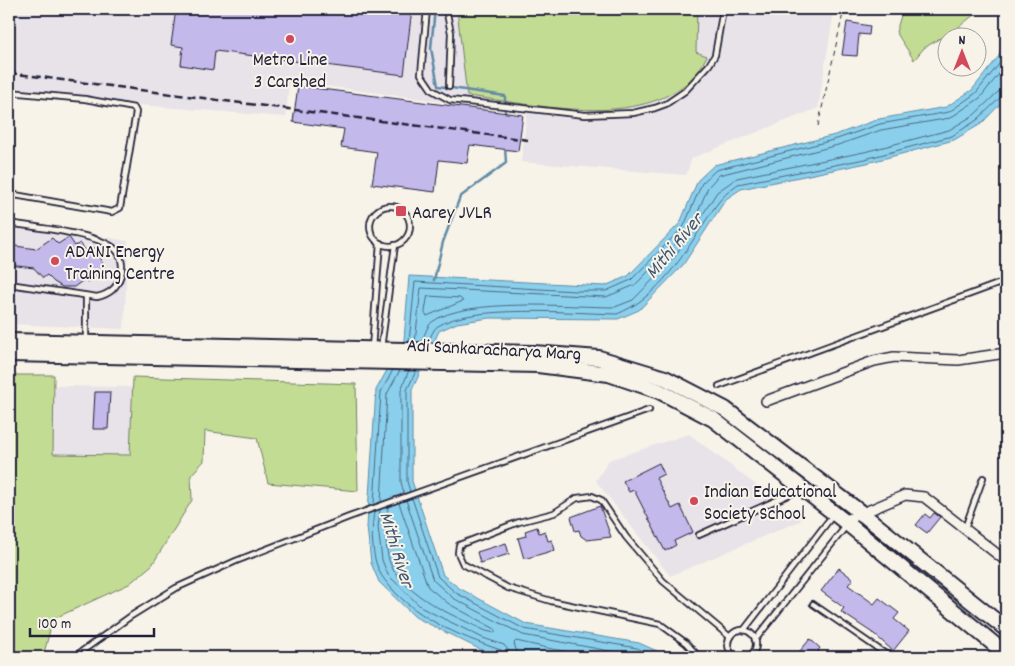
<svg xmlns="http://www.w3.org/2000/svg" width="1015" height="666" font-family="Dekko,sans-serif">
<rect width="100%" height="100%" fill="#f7f3e8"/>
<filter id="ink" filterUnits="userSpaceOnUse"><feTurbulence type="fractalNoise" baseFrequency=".02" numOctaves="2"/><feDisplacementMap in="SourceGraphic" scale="10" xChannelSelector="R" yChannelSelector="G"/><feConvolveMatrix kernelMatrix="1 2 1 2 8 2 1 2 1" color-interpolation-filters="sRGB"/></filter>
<g filter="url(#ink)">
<g fill="#e8e2e9">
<polygon points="9,9 837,9 833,17 818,108 692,158 686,175 521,162 527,113 289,81 286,117 140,105 9,88"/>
<polygon points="9,221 128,241 124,329 9,324"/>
<polygon points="54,386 133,387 130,455 52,454"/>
<polygon points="689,434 802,520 670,576 596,481 609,460"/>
</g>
<g fill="#c3dc93" stroke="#727f67">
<path d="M457 9H697L696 52 707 56C703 62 700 71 695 76 640 131 536 104 467 96Z"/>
<polygon points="903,9 981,9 960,26 924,48 914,60 896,32"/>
<polygon points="9,375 54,375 53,454 130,455 133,377 356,384 358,491 268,483 257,438 205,431 204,461 191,475 192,500 152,565 129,584 53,619 44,653 38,657 9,657"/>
</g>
<polygon fill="#8ad0ec" stroke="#608aa5" points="1006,29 1006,98 981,124 954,140 867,163 741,189 726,199 683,265 639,310 618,319 489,318 457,323 439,331 412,390 412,481 443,575 459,588 526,624 639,643 657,651 664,657 506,657 479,649 415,617 379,582 371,563 367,527 376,390 404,340 409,276 605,286 628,276 680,223 698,180 714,165 835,135 879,119 946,107 972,90 999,56"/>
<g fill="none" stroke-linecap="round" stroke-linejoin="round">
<g stroke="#4c6882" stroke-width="1">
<polyline points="1006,65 980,98 950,118 881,130 838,145 719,175 708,187 694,222 698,222 717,192 737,178 864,152 949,130 974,115 998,92 1006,89"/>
<polygon points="428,296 460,298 463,301 427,316 425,313"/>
<polyline points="409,342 415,282 575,291 606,291 631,280 684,226 702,183 716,170 837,139 880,124 949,112 976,93 1003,59 1006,48"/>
<path d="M415 342 421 288 606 297 635 285 683 236 687 237 674 258 633 300 615 307C573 307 465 297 432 322 427 326 424 336 422 342"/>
<path d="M428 342C431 337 433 329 438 326 472 304 573 313 617 314 653 300 679 263 699 231 712 212 718 198 738 184L865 159 952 136 977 120 1001 97 1006 96"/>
<polyline points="410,492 407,481 407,390 416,371"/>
<polyline points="404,494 401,482 401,390 409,370"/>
<polyline points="412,498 438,577 456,593 524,629 637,648 656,657"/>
<polyline points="406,500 433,580 453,598 523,635 642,657"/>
<polyline points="381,502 387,394 400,370"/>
<polyline points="374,504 381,392 393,370"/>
<path d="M388 507C386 526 383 554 394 571 415 601 455 616 486 631L495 633V629L449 604 428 587 399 503"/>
<polyline points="380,510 378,527 382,560 388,575 422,608 483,638 504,645 509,651 510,657"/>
<path d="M374 512C371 532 371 562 384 579 411 616 458 636 501 650L504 657"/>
<polyline points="518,657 514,643 516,641 552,649 605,657"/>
</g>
<g stroke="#608aa5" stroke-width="2.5">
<polyline points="435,9 431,48 438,86 505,96 505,114"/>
<polyline points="434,280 443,242 460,197 506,163 505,147"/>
</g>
</g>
<g fill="#c4b9eb" stroke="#22223b">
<polygon points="176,9 412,9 404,75 215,51 213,70 181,65 183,47 171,45"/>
<polygon points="847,22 870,26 869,35 859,34 857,56 842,55"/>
<polygon points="298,86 523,115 518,151 470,145 467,163 439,160 435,192 372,184 377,152 341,147 344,129 293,122"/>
<polygon points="69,237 75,246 80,243 87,252 94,247 106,270 87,282 85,279 74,287 62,287 54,282 47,275 43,278 34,268 9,265 9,245 36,249 52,238 58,244"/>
<polygon points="95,392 110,392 108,429 93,429"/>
<polygon points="659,463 664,474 656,478 672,509 680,505 693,532 674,541 676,545 665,551 634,490 629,492 623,481"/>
<polygon points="600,506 611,537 587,540 581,536 579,530 575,531 571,517"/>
<polygon points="934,513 940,517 927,533 916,525 925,514 930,518"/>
<polygon points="537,527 539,533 545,531 548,541 552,540 555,550 524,559 518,538 526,536 525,531"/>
<polygon points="506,543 509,554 480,563 477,552"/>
<polygon points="839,568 853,579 848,585 874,604 879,598 899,613 894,619 909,631 893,651 874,634 841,612 844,608 821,591"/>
<polygon points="810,639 820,648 818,651 826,657 795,657"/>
</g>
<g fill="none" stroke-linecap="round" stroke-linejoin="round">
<defs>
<g id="lane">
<polyline points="427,9 421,74 432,90 450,100 585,115 633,113 655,108 666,104 685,91 709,65 715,55 723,9"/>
<polyline points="446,9 451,33 449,86"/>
<polyline points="9,92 85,99 134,108 136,112 120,208 112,212 9,194"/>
<circle cx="390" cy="226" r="20"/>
<path d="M9 223C32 227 102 234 116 250 122 256 123 268 121 275 117 288 110 294 97 297L9 284"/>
<polyline points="86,296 86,342"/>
<polyline points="372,348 380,243"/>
<polyline points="381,348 395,245"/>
<polyline points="719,386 1006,281"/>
<polyline points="965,528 983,478"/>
<polyline points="699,535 799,490"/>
<polyline points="813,604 890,657"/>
<polyline points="744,630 833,515"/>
<circle cx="742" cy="644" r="14"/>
<polyline points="755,640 847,525"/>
<polyline points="74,657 131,616 176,588 236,561 349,517 649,410"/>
<polyline points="699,657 686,643 660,624 551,601 508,588 463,564 458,553 459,545 519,522 554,513 577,498 592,496 601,500 626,537 663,581 730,637"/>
</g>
<g id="street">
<polyline points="766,401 874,361 894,357 958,360 1006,353"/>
<polyline points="844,521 905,495 924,497 1006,561"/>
</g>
<g id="primary">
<polyline points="9,341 534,353 599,358 665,378 725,409 860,512 1006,629"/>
<polyline points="9,354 538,365 609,374 659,391 713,419 848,524 1006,654"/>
</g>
</defs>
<use href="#lane" stroke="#22223b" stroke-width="8"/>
<use href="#street" stroke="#22223b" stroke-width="12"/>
<use href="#primary" stroke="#22223b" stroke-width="18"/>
<polyline stroke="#22223b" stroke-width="1" stroke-dasharray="5 4" stroke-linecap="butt" points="818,126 844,9"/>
<use href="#lane" stroke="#f7f3e8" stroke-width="4.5"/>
<use href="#street" stroke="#f7f3e8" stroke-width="9"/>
<use href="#primary" stroke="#f7f3e8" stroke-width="14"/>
<polyline stroke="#22223b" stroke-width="2.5" stroke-dasharray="8 4" stroke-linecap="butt" points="9,73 528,140"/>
</g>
</g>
<g fill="#d1495b" stroke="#f7f3e8" stroke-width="2">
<circle cx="290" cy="39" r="5"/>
<rect x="395" y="205" width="12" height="12" rx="2.5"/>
<circle cx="55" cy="261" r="5"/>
<circle cx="694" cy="501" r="5"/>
</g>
<g text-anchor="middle" stroke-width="4" stroke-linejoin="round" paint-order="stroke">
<g font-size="19" fill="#22223b" stroke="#f7f3e8" text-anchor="start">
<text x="290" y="65" text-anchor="middle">Metro Line<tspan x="290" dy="22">3 Carshed</tspan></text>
<text x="412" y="218">Aarey JVLR</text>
<text x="65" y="257">ADANI Energy<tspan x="65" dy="22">Training Centre</tspan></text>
<text x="704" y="497">Indian Educational<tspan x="704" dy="22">Society School</tspan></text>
</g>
<g font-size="19" fill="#22223b" stroke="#f7f3e8">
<text transform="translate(494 348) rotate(3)" y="7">Adi Sankaracharya Marg</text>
</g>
<g font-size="20" font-style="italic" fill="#415670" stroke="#f7f3e8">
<text transform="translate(673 245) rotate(-50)" y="7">Mithi River</text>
<text transform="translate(398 549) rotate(73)" y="7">Mithi River</text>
</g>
</g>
<rect width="1015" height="666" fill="none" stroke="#f7f3e8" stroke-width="30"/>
<rect x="15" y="15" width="985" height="636" fill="none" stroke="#22223b" stroke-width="2" filter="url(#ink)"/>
<g transform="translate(962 52)"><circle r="24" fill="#f7f3e8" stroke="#a29fa3"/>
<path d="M0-4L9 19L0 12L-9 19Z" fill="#d1495b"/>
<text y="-8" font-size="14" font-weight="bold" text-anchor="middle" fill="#22223b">N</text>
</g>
<path d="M30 628v8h124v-8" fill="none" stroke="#22223b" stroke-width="2.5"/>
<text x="38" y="628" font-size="15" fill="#22223b" stroke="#f7f3e8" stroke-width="4" paint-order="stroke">100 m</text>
</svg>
